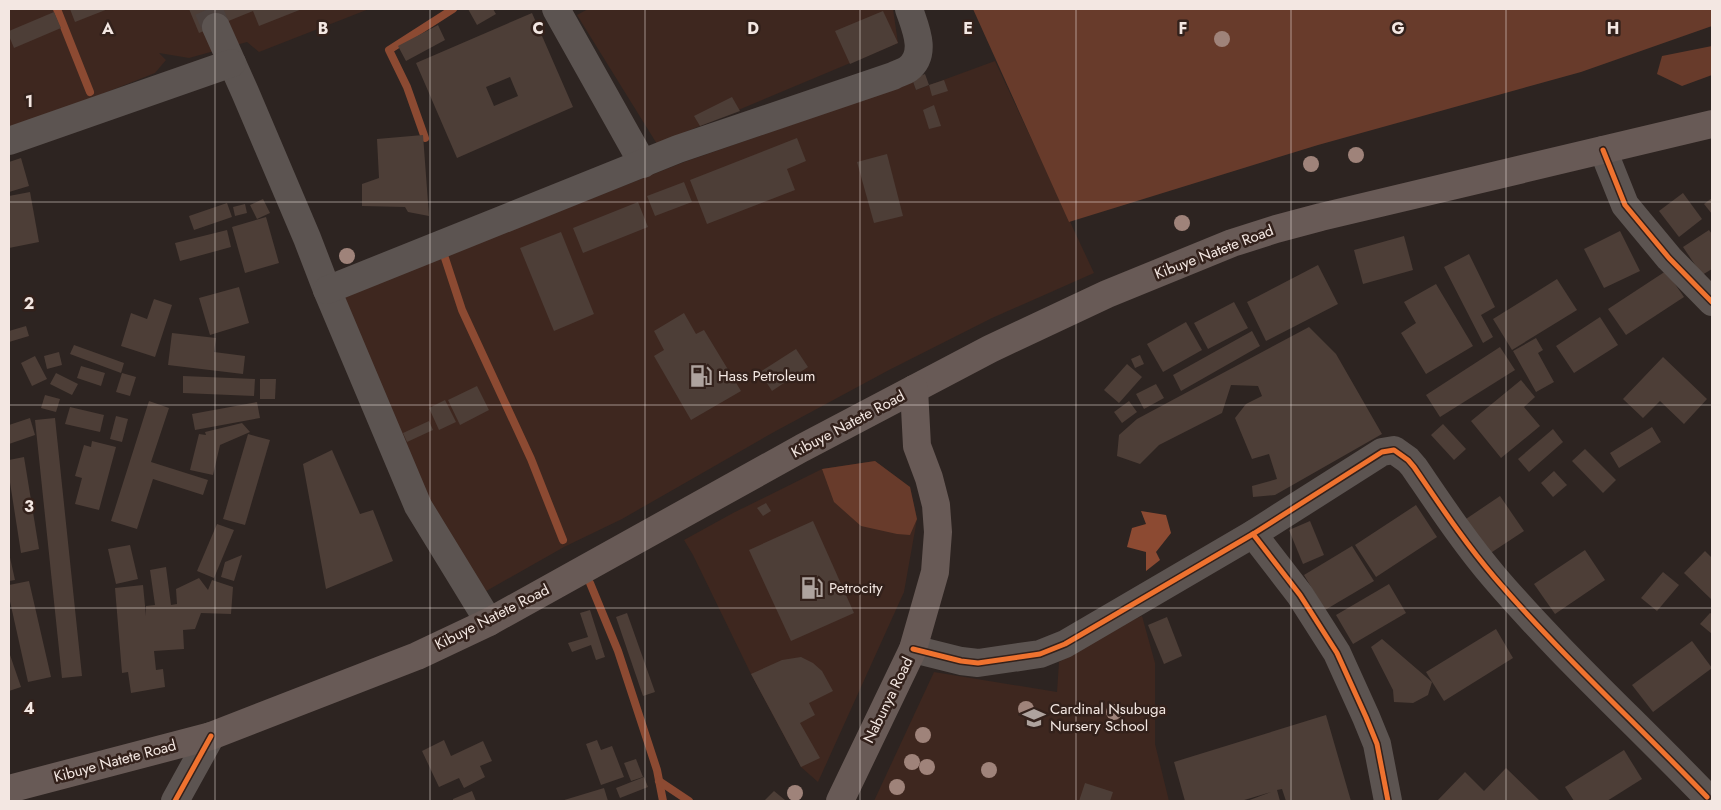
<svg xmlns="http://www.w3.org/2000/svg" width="1721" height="810" font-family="Jost,sans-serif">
<rect width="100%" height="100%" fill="#2d2421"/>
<g fill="#3e271f">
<polygon points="9,9 369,9 259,52 247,42 189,58 159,53 166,60 155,73 9,131"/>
<polygon points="588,9 893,9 898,43 657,144 577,15"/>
<polygon points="995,61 1094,273 992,318 889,370 774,432 622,519 564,547 467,602 342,297 684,162 831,111 912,79 916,90"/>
<polygon points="875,461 910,487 917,519 904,592 818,782 801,767 751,674 693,555 684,540 733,513 822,469"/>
<polygon points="1142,616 1155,663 1155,744 1169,801 874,801 934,672 1057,692 1059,662 1121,625"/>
</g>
<g fill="#683b2b">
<polygon points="973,9 1712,9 1712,26 1581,72 1318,145 1069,222"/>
<polygon points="1712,46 1712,75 1682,86 1657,74 1662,56"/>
<polygon points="875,461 910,487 917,519 910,535 897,534 861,526 834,502 822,469"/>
</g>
<polygon fill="#8c4a32" points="1141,511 1166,515 1171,533 1156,552 1160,560 1146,571 1146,552 1127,547 1132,528 1146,524"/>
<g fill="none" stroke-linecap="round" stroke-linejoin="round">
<g stroke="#8c4a32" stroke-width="8">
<polyline points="57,9 90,92"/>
<polyline points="425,138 407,87 389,50 453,9"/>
<polyline points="442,249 462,310 531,459 563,540"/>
<polyline points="590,583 618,651 657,770 663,801"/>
<polyline points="659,781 689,801"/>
</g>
</g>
<g fill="#4d3e37" fill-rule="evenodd">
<polygon points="70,9 108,9 75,22"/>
<polygon points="189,9 302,9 259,26 253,11 199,33"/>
<polygon points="468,9 493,9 496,14 477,25"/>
<polygon points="883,11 898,43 850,64 835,31"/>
<polygon points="54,12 61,28 14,48 9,36 9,31"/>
<path d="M532 13 573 107 457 158 416 63ZM510 77 518 96 494 106 486 87Z"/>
<polygon points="438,25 445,40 406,61 398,46"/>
<polygon points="925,74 929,85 944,80 948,91 932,96 929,85 916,90 912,79"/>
<polygon points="732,97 740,111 700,126 694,116"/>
<polygon points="934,105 941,126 929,129 923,110"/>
<polygon points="423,135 429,216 408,212 405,207 362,206 362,184 379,178 377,139"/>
<polygon points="797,138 806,161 787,169 795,190 707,224 690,180"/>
<polygon points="887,154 903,216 874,223 857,162"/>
<polygon points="21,158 29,186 9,192 9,162"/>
<polygon points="684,182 692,202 655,216 647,196"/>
<polygon points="30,192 39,242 9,248 9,196"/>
<polygon points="1683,193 1702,219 1679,237 1659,211"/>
<polygon points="1712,198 1712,214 1704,204"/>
<polygon points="263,199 270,213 257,219 250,205"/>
<polygon points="638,202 648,227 583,253 573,228"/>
<polygon points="227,203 232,217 194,230 189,216"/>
<polygon points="245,204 247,213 235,216 233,207"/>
<polygon points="266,217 279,263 245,273 232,227"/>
<polygon points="227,230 231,247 180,261 175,243"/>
<polygon points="1709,230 1712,234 1712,269 1702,275 1683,247"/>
<polygon points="1620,231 1640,271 1604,288 1584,249"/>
<polygon points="561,232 594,314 554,331 520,248"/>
<polygon points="1404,236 1413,270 1363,284 1354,250"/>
<polygon points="1469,254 1495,307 1481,315 1493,337 1483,343 1444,267"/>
<polygon points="1318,265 1338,304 1266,341 1247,302"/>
<polygon points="1666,271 1684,297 1626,335 1608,309"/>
<polygon points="1557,279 1577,310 1512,350 1493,319"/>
<polygon points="1436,284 1473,346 1426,374 1401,333 1416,323 1404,302"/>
<polygon points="239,287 249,323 210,335 199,298"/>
<polygon points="154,299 172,305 155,357 121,346 131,313 147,319"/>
<polygon points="1234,302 1248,328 1208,349 1194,323"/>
<polygon points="684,313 696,334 704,330 741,391 691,420 654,356 664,350 654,331"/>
<polygon points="1600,317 1618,345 1574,373 1556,346"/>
<polygon points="1186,322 1202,350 1163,372 1147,344"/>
<polygon points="26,326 29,336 9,342 9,331"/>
<polygon points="1309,327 1336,354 1382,434 1275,495 1253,497 1252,486 1277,479 1269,454 1252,459 1235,418 1246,404 1262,396 1258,386 1231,385 1222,413 1159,445 1140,464 1117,456 1119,435 1137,419"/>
<polygon points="1252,331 1260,346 1181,391 1173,375"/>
<polygon points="172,333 216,338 214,352 245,356 243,374 168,365"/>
<polygon points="1536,338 1543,350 1538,353 1554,382 1536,392 1513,351"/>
<polygon points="74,345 124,363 121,373 70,354"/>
<polygon points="1500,347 1515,370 1440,417 1426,395"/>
<polygon points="796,349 808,367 772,391 760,372"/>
<polygon points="59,352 62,365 47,369 44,356"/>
<polygon points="1140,355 1144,364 1135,368 1131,359"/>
<polygon points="35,356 47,379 32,386 21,363"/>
<polygon points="1663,357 1707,399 1684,424 1660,401 1643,418 1623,399"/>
<polygon points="1127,364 1142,377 1119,403 1104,390"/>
<polygon points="81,366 105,373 101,386 77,378"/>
<polygon points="56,373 78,384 72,395 50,384"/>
<polygon points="122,373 136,377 130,396 116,392"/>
<polygon points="183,376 255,379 254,396 183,393"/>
<polygon points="260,379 276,379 275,399 260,399"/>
<polygon points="1521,380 1535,397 1524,407 1540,426 1501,458 1471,421"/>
<polygon points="1156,384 1164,398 1144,409 1136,394"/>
<polygon points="477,386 489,410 460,425 448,400"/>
<polygon points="45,395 60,399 56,412 41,408"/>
<polygon points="445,400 456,422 439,430 429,408"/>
<polygon points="149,401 169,408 151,462 208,480 203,495 153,479 137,529 111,521"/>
<polygon points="1129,401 1137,412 1122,423 1114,412"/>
<polygon points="257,402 260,418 195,430 192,414"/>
<polygon points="70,407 104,415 100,432 65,424"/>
<polygon points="116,416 128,419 122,442 110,439"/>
<polygon points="30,418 35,435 9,444 9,425"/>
<polygon points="55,418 82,676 62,678 35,420"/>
<polygon points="429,421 433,430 407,442 403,433"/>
<polygon points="242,423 250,432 220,445 213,475 190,470 199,434 206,435 205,432"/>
<polygon points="1443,424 1466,449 1454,460 1431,435"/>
<polygon points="1652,427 1661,442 1619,468 1610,453"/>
<polygon points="1553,429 1563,442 1529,472 1518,459"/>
<polygon points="248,434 270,440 245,525 223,519"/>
<polygon points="92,441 116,447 99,510 75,504 82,478 75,476 84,445 91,447"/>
<polygon points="1585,449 1616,480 1603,493 1572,461"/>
<polygon points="332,450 360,514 373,510 393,561 326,589 303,464"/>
<polygon points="24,457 39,549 21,553 9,476 9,460"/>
<polygon points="1554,471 1567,485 1553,497 1541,483"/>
<polygon points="1500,496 1524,531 1486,556 1463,521"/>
<polygon points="766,503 771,511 763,516 757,508"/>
<polygon points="1416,505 1437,537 1376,577 1355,545"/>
<polygon points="813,521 854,613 791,641 749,550"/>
<polygon points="1310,521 1324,555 1303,564 1289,530"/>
<polygon points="217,524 234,530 214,578 197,571"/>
<polygon points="130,545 138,579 116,584 108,549"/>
<polygon points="1352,546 1374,581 1325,610 1304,575"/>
<polygon points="1585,550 1605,580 1555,614 1534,584"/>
<polygon points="1705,551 1712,558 1712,600 1684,573"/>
<polygon points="9,553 15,580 9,581"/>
<polygon points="242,555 234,581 221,577 225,562"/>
<polygon points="166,567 171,605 177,604 176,589 199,578 208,590 212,580 233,587 231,614 201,613 195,629 183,630 184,649 154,651 156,670 163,669 165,687 131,693 128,672 122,673 115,588 143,585 146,616 146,606 155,605 150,570"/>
<polygon points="1663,572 1679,585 1657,611 1641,598"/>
<polygon points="29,581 51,677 28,682 9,597 9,585"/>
<polygon points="1389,584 1406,613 1353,644 1336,615"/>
<polygon points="590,610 605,657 596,660 591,645 572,652 568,643 588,637 580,613"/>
<polygon points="627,613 655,692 643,696 616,617"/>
<polygon points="1710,613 1712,614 1712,634 1700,624"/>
<polygon points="1167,617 1182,656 1164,664 1148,625"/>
<polygon points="1496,629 1513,658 1444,701 1426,672"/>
<polygon points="1382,639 1432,682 1428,695 1413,703 1394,702 1393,690 1371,647"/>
<polygon points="1692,641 1712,668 1653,712 1632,685"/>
<polygon points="9,652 21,687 9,691"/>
<polygon points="801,657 813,663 822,671 833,691 809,703 815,715 800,723 820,758 801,767 751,674 782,660"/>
<polygon points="1326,715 1351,801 1286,801 1282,789 1277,790 1280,801 1247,801 1271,792 1241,801 1185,801 1174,762"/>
<polygon points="444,740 451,756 483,741 492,761 480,766 485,777 464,788 459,778 439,787 422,751"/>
<polygon points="597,740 601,750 612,746 624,777 601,785 586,744"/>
<polygon points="1624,750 1642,779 1607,801 1574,801 1565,787"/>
<polygon points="636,759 643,777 631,781 624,763"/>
<polygon points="1506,768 1539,800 1537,801 1437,801 1465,772 1484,791"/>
<polygon points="644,777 648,787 620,798 616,788"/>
<polygon points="1085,783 1113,792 1110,801 1079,801"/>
<polygon points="604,788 608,801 561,801"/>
<polygon points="472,791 476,801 453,801 453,799"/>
<polygon points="774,791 785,800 764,801"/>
</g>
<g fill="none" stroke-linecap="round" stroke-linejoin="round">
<polyline stroke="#4b413e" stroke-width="28" stroke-dasharray="28 14" stroke-linecap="butt" points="208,9 216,27"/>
<g stroke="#5c5451" stroke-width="28">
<polyline points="556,9 643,164"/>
<polyline points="216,27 245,92 307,238 327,290 418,506 489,622"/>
<polyline points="9,141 232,63"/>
<polyline points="1603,150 1625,205 1669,258 1712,302"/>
<path d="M327 290 678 149 893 76C898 73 904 72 908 69 928 54 915 27 909 9"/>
<polyline points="1253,534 1300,595 1337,653 1366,717 1377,744 1388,801"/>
<path d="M913 649 961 661 978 663 1040 654 1065 644 1253 534 1382 452 1394 450 1408 460 1414 467C1440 505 1465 543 1495 578 1561 655 1637 724 1707 797"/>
<polyline points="175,801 211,736"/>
</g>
<g stroke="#685a56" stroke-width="28">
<polyline points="9,789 211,736 417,656 489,622 802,448 990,349 1107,294 1232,243 1276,229 1321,217 1712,124"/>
<polyline points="840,801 913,649 935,572 938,532 936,505 929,478 917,446 914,389"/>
</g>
<defs>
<g id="cycleway">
<polyline points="1603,150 1625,205 1669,258 1712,302"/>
<polyline points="1253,534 1300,595 1337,653 1366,717 1377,744 1388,801"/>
<path d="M913 649 961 661 978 663 1040 654 1065 644 1253 534 1382 452 1394 450 1408 460 1414 467C1440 505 1465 543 1495 578 1561 655 1637 724 1707 797"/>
<polyline points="175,801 211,736"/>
</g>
</defs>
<use href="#cycleway" stroke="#33211b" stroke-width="8"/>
<use href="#cycleway" stroke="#ef722f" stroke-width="5"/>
</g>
<g fill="#9f837a">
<circle cx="1222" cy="39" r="8"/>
<circle cx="1356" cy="155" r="8"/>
<circle cx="1311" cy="164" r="8"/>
<circle cx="1182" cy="223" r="8"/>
<circle cx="347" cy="256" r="8"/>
<circle cx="1026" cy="709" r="8"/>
<circle cx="1114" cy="712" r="8"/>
<circle cx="923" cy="735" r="8"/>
<circle cx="912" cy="762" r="8"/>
<circle cx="927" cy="767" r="8"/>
<circle cx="989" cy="770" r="8"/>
<circle cx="897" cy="787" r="8"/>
<circle cx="795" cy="793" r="8"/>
</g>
<path fill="none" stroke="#f3e7e2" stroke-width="1" stroke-opacity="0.55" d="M215 9V801M430 9V801M645 9V801M860 9V801M1076 9V801M1291 9V801M1506 9V801M9 202H1712M9 405H1712M9 608H1712"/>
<defs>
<symbol id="fuel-bare" viewBox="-9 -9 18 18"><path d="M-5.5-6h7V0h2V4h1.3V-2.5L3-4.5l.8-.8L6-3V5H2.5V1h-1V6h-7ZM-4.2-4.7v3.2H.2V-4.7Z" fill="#aea39e" stroke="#33211b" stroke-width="2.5" paint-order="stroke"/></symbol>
<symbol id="school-bare" viewBox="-9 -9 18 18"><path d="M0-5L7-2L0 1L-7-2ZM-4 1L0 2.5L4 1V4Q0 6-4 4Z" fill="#aea39e" stroke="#33211b" stroke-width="2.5" paint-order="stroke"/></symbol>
</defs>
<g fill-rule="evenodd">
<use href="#fuel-bare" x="685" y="360" width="32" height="32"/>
<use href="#fuel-bare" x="796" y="572" width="32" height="32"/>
<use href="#school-bare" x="1018" y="702" width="32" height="32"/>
</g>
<g text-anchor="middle" stroke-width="5" stroke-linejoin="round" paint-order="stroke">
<g font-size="15" fill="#f3e7e2" stroke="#33211b">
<text transform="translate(1214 252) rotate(-21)" y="5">Kibuye Natete Road</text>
<text transform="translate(848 424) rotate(-28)" y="5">Kibuye Natete Road</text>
<text transform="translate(492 617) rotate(-27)" y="5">Kibuye Natete Road</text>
<text transform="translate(888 700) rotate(-64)" y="5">Nabunya Road</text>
<text transform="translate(115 761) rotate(-15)" y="5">Kibuye Natete Road</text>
</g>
<g font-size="15" fill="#f3e7e2" stroke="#33211b" text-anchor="start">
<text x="718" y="381">Hass Petroleum</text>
<text x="829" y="593">Petrocity</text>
<text x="1050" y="714">Cardinal Nsubuga<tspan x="1050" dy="17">Nursery School</tspan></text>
</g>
</g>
<g font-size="16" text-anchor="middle" font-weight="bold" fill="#f3e7e2" stroke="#33211b" stroke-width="5" stroke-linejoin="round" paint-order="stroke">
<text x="108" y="34">A</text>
<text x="323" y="34">B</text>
<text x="538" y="34">C</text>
<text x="753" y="34">D</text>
<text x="968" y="34">E</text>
<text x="1183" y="34">F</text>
<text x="1398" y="34">G</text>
<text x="1613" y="34">H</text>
<text x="29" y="107">1</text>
<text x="29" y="309">2</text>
<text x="29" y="512">3</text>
<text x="29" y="714">4</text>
</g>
<rect width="1721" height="810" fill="none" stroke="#f3e7e2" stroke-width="20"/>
</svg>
